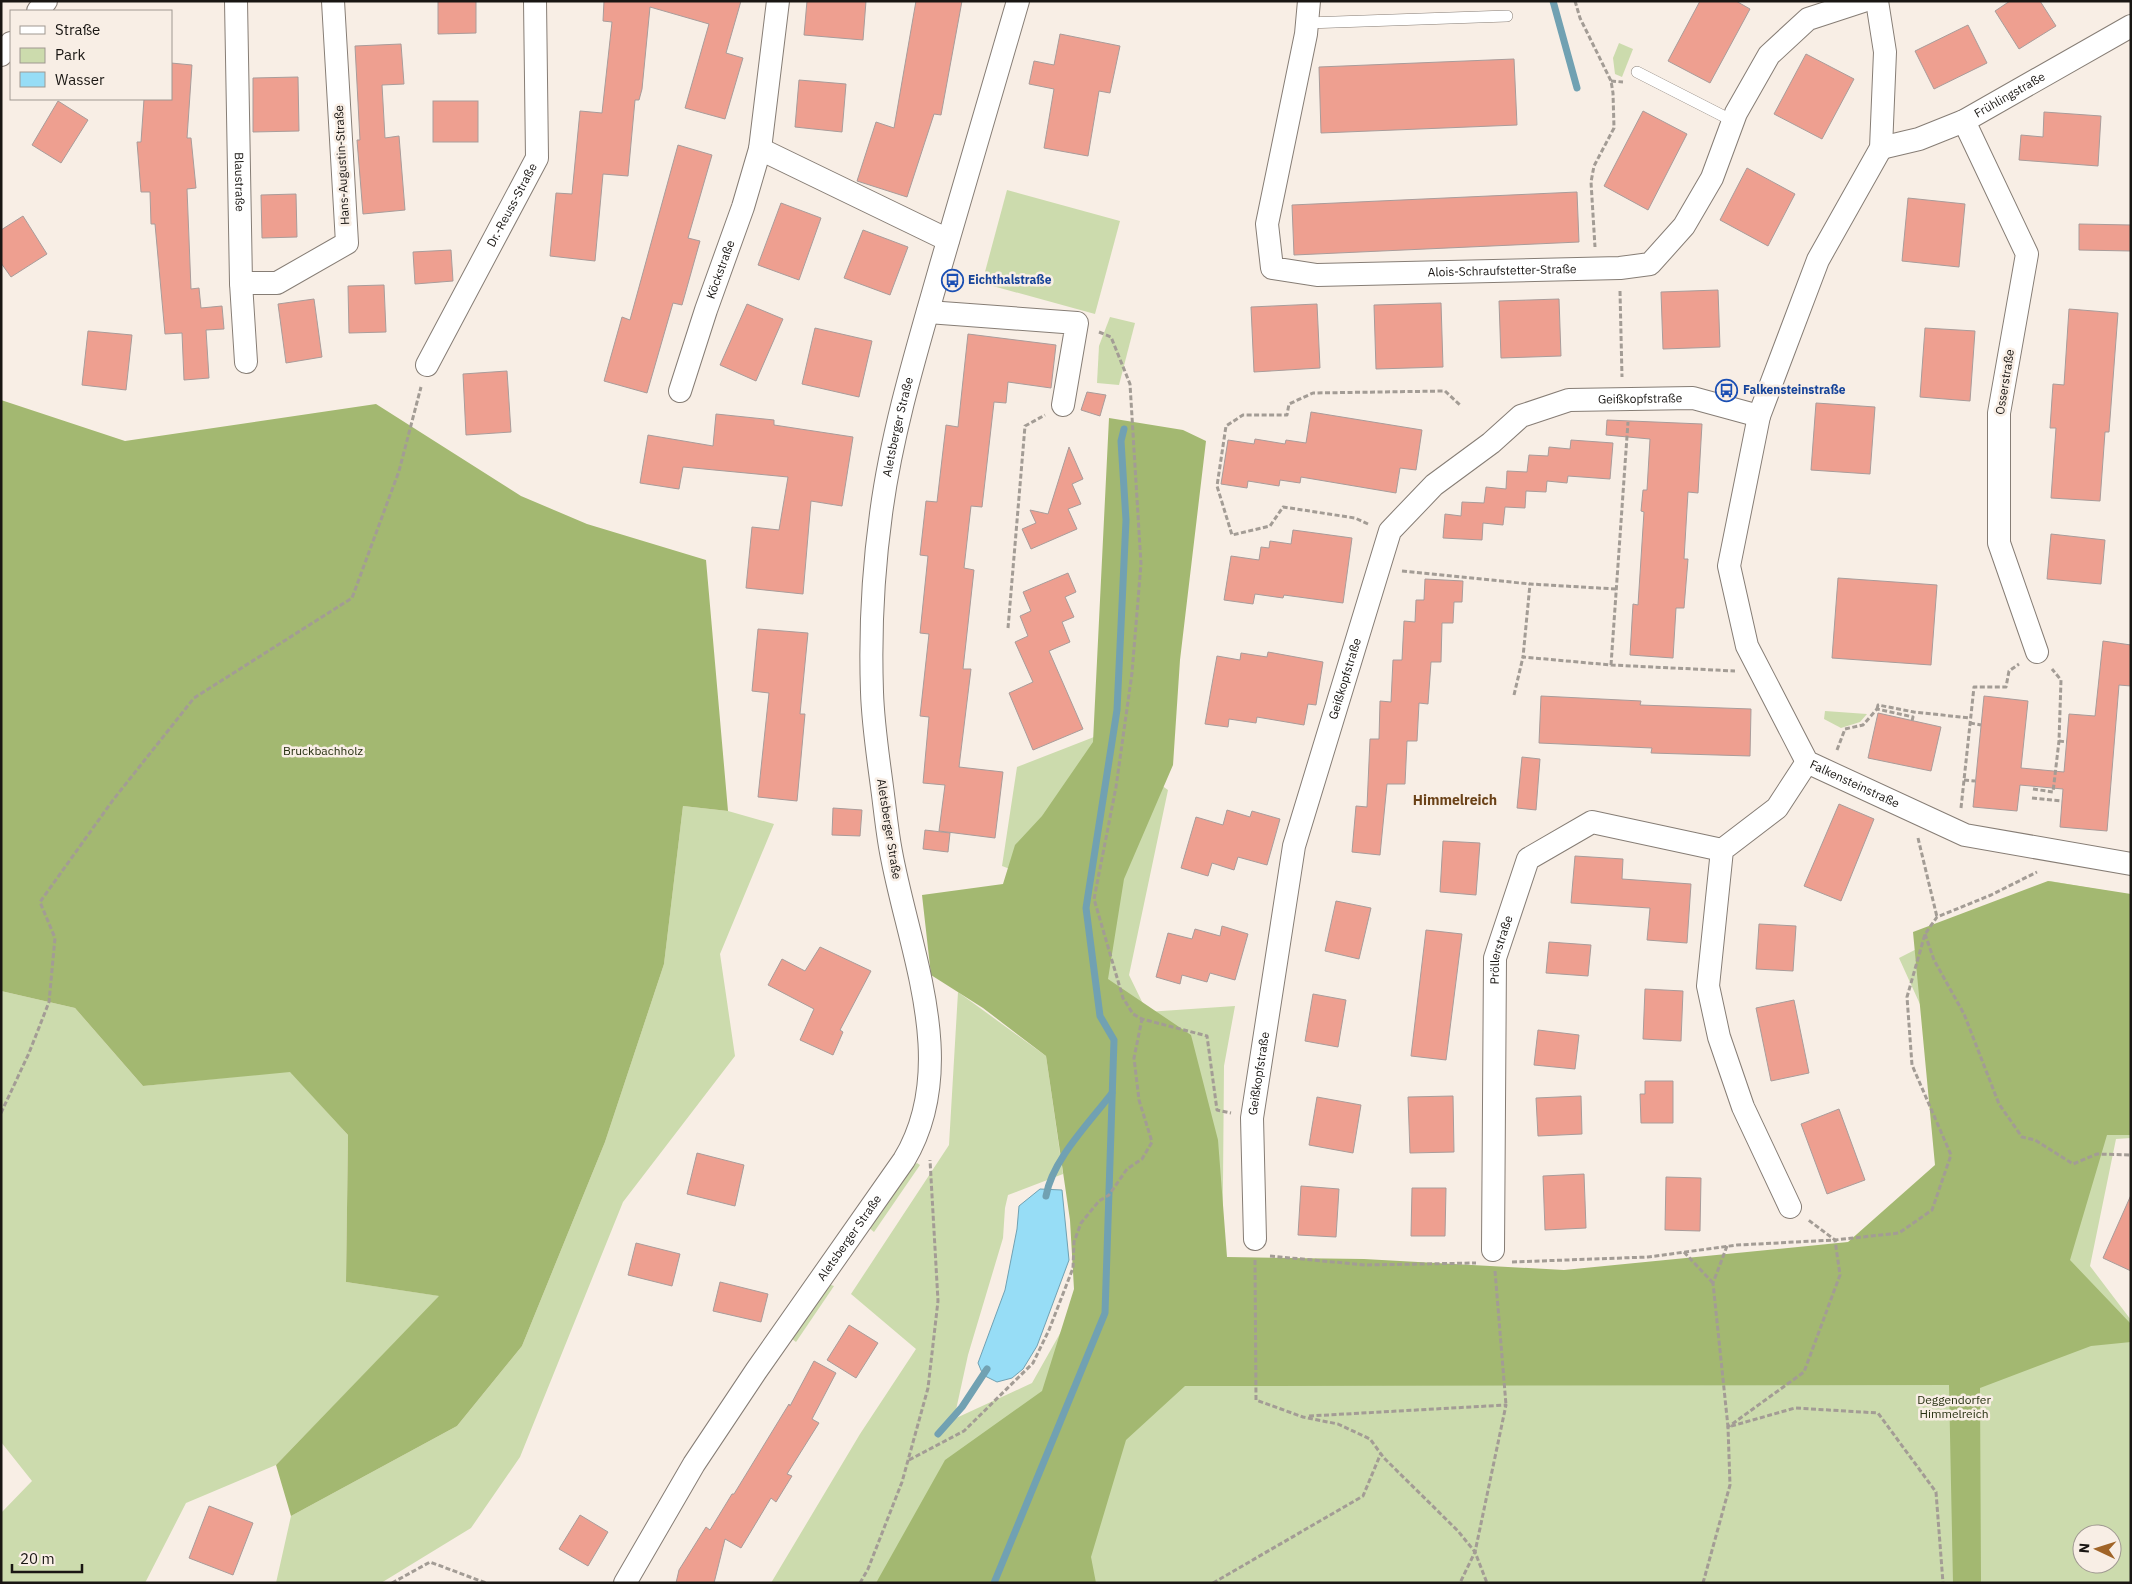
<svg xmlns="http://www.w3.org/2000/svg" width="2132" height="1584" font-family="'IBM Plex Sans',sans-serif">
<rect width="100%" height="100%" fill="#f8eee5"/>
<g fill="#ccdbad" fill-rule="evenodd">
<polygon points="1619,43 1633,49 1622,77 1615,74 1613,58"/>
<polygon points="1007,190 1120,221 1095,314 982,283"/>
<polygon points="1110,317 1135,323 1119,385 1097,383 1099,346"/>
<polygon points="1825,711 1867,714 1860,722 1841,728 1824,719"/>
<path d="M1094 737 1168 790 1129 975 1147 1012 1235 1006 1224 1066 1222 1299 1820 1286 1983 1143 1899 958 2050 881 2131 895V1138L2116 1139 2090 1266 2131 1320V1583H771L860 1434 916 1349 851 1294 949 1145 958 992 1046 1056 1063 1174 1008 1195 1005 1208 1003 1238 968 1355 954 1419 1032 1383 1084 1291 1055 886 1002 866 1017 767ZM2082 1534H2112V1564H2082Z"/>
<polygon points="683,806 728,811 774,824 720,954 735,1056 623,1202 520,1457 471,1528 381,1583 276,1583 291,1516 457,1426 522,1346 605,1142 664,964"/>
<polygon points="1,991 75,1008 143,1086 290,1071 348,1135 346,1282 440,1296 276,1465 186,1503 145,1583 1,1583 1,1513 32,1481 1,1442"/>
<polygon points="917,1163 920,1165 874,1232 868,1227 910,1167"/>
<polygon points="828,1284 834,1286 796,1342 791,1338"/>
</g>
<g fill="#a3b871">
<polygon points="1,400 125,441 376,404 521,496 587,524 706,560 728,811 683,806 664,964 605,1142 522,1346 457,1426 291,1516 276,1465 439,1296 346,1282 348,1135 290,1072 143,1086 75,1008 1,991"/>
<polygon points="1109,418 1183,430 1206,441 1180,660 1173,765 1124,879 1108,979 1191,1035 1218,1140 1227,1257 1364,1259 1564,1270 1848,1242 1935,1165 1913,932 2048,881 2131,894 2131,1135 2107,1135 2070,1260 2131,1324 2131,1342 2091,1346 1980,1388 1981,1583 1953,1583 1949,1385 1185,1386 1126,1440 1091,1557 1096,1583 876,1583 945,1460 1042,1391 1074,1289 1070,1220 1046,1056 983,1008 931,975 922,895 1003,884 1015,845 1042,816 1093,742"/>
</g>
<polygon fill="#97ddf6" stroke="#71a1b2" points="1040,1189 1062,1190 1069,1260 1037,1346 1023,1369 1012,1378 997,1382 983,1375 978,1363 1005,1290 1017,1229 1019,1206"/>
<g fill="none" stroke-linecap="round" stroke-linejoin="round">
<g stroke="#71a1b2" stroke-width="7">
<polyline points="1553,1 1577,88"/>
<path d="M1046 1196C1052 1160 1090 1122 1112 1093"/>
<polyline points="938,1434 962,1407 987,1369"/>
<polyline points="994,1583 1105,1313 1114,1040 1100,1016 1086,908 1117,710 1126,520 1121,441 1124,429"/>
</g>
</g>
<g fill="#ee9f90" stroke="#a99c9a">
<polygon points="438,1 476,1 476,33 438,34"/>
<polygon points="604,1 741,1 726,53 743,58 725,119 685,108 709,24 650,7 642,89 639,100 635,100 628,176 603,174 595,261 550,256 556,193 572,194 580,111 602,113 612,22 603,21"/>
<polygon points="807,1 866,1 863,40 804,35"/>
<polygon points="916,1 962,1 941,115 934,114 907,197 857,181 876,122 894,128"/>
<polygon points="1700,1 1736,1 1750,9 1710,83 1668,61"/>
<polygon points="2010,1 2040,1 2056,26 2019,49 1995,11"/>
<polygon points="1968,25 1987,63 1934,89 1915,51"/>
<polygon points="1060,34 1120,46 1110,93 1099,91 1088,156 1044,148 1054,89 1029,84 1034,61 1054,65"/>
<polygon points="401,44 404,84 382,85 385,138 399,136 405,210 363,214 357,140 360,140 355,46"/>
<polygon points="1806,54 1854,79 1822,139 1774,114"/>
<polygon points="1514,59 1517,125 1321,133 1319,67"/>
<polygon points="171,63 192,65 187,138 191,138 196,188 187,189 191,289 199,288 201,308 222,306 224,329 206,330 209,378 184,380 182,333 165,334 155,224 151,224 150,192 141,192 137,142 141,142 144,99 171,99"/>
<polygon points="298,77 299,131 253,132 253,78"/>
<polygon points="799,80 846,84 842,132 795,127"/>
<polygon points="58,101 88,120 61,163 32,145"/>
<rect x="433" y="101" width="45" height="41"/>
<polygon points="1643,111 1687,134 1648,210 1604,186"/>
<polygon points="2044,112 2101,116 2098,166 2019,160 2021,135 2043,137"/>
<polygon points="678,145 712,155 688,238 700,241 682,305 673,303 647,393 604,381 622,317 630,320"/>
<polygon points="1747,168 1795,194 1768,246 1720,220"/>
<polygon points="1577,192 1579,242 1294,255 1292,205"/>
<polygon points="296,194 297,237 262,238 261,195"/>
<polygon points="1908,198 1965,204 1959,267 1902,261"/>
<polygon points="781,203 821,218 799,280 758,265"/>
<polygon points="23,216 47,254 11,277 1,263 1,230"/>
<polygon points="2079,224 2131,225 2131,251 2079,250"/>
<polygon points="863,230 908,247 890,295 844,278"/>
<polygon points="451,250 453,281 415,284 413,252"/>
<polygon points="384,285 386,332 349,333 348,286"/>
<polygon points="1718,290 1720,347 1663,349 1661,292"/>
<polygon points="314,299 322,357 286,363 278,304"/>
<polygon points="1559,299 1561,356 1501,358 1499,301"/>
<polygon points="1441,303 1443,367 1376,369 1374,305"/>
<polygon points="747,304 783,319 756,381 720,365"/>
<polygon points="1317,304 1320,368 1254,372 1251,307"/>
<polygon points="2069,309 2118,313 2109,432 2105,432 2100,501 2051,498 2056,428 2050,428 2053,384 2064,385"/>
<polygon points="815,328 872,341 859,397 802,384"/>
<polygon points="1925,328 1975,331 1970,401 1920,397"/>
<polygon points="88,331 132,335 126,390 82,385"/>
<polygon points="968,334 1056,345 1051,388 1008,382 1006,403 994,402 982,507 971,506 964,568 974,570 963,669 971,669 959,767 1003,772 995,838 939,831 945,785 923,783 929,717 920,716 929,634 920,633 928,556 920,555 926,501 937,502 946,425 958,427"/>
<polygon points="507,371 511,432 466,435 463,374"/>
<polygon points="1087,392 1106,395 1100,416 1081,410"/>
<polygon points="1816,403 1875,407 1870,474 1811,470"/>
<polygon points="1311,412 1422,430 1416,470 1400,468 1396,493 1301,477 1300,483 1280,480 1279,486 1248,481 1247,488 1221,484 1228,440 1254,444 1255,439 1285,444 1286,440 1306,443"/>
<polygon points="716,414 774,420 774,425 853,437 842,506 811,501 803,594 746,588 752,527 779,530 788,477 683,467 679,489 640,483 648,435 713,446"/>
<polygon points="1607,420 1702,424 1698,493 1688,492 1684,559 1688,559 1684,608 1676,608 1673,658 1630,655 1633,604 1638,605 1644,512 1641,511 1643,490 1647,490 1650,439 1606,435"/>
<polygon points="1571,440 1613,443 1610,479 1568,476 1567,483 1547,481 1546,492 1526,491 1525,508 1505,507 1503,525 1483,523 1482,540 1443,538 1445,514 1461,516 1462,502 1484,503 1486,487 1506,489 1507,471 1527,472 1529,455 1548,456 1549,447 1570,449"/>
<polygon points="1069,447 1083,479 1072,484 1081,504 1068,509 1077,529 1031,549 1022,529 1036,523 1030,510 1048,514"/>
<polygon points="1293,530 1352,538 1343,603 1284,595 1283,598 1255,594 1253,604 1224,600 1231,556 1259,560 1261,547 1269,548 1270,541 1291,544"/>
<polygon points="2051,534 2105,540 2101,584 2047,579"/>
<polygon points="1068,573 1076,592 1065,597 1074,617 1062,622 1070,642 1049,651 1083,729 1033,750 1009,693 1033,682 1015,642 1028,636 1020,616 1031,611 1023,592"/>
<polygon points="1838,578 1937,585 1931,665 1832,658"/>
<polygon points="1425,579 1463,581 1462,602 1454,602 1453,623 1442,623 1441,662 1431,662 1428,704 1419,703 1417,741 1407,741 1405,784 1387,784 1380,855 1352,852 1356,806 1367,807 1370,739 1379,739 1380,701 1391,702 1393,660 1402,660 1404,621 1415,622 1416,600 1424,600"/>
<polygon points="758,629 808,633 800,714 805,714 797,801 758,797 769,693 752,691"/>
<polygon points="2103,641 2131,645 2131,686 2119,685 2107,831 2060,827 2063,789 2020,785 2017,811 1973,807 1984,696 2028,701 2021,768 2064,772 2069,714 2095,716"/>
<polygon points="1268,652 1323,662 1316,705 1308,704 1304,725 1257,717 1256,723 1229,719 1228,727 1205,724 1217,656 1240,660 1241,653 1267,657"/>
<polygon points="1541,696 1641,701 1640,705 1751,709 1750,756 1651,753 1652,748 1539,743"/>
<polygon points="1878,713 1941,727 1931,771 1868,758"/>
<polygon points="1522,757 1540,759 1536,810 1517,808"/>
<polygon points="1839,804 1874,819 1841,901 1804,886"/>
<polygon points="833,808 862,810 860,836 832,835"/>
<polygon points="1227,810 1250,817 1252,811 1280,819 1267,865 1238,857 1234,870 1212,863 1208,876 1181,868 1196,817 1223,825"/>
<polygon points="925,830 950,833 948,852 923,849"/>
<polygon points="1443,841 1480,843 1476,895 1440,892"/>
<polygon points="1575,856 1623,859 1622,879 1691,884 1687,943 1647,940 1650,908 1571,903"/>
<polygon points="1336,901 1371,908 1359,959 1325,951"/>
<polygon points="1759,924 1796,926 1793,971 1756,969"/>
<polygon points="1222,926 1248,934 1235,980 1210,973 1207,982 1182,975 1180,984 1156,977 1168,933 1192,939 1195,929 1220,936"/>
<polygon points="1426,930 1462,934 1446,1060 1411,1056"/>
<polygon points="1549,942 1591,945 1588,976 1546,973"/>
<polygon points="820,947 871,971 840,1030 843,1032 833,1055 800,1040 814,1009 768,985 782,959 805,971"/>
<polygon points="1645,989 1683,991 1681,1041 1643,1039"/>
<polygon points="1313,994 1346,1000 1338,1047 1305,1041"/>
<polygon points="1794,1000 1809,1073 1771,1081 1756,1008"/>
<polygon points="1538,1030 1579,1035 1575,1069 1534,1065"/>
<polygon points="1645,1081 1673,1081 1673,1123 1641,1123 1640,1094 1645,1094"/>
<polygon points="1453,1096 1454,1152 1410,1153 1408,1097"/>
<polygon points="1581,1096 1582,1134 1538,1136 1536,1098"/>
<polygon points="1317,1097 1361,1105 1353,1153 1309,1145"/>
<polygon points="1839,1109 1865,1180 1827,1194 1801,1124"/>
<polygon points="697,1153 744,1165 735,1206 687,1194"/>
<polygon points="1584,1174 1586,1228 1545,1230 1543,1176"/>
<polygon points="1666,1177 1701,1178 1700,1231 1665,1230"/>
<polygon points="1301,1186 1339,1189 1336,1237 1298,1235"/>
<polygon points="1412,1188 1446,1188 1445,1236 1411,1236"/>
<polygon points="2131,1195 2131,1271 2103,1258"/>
<polygon points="636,1243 680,1254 672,1286 628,1275"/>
<polygon points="720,1282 768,1294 761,1322 713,1311"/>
<polygon points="849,1325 878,1343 856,1378 827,1360"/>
<polygon points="814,1361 836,1373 812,1419 819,1423 787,1474 792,1476 776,1502 771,1498 741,1548 725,1539 714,1583 676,1583 679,1570 706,1527 710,1530 732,1494 734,1494 789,1404 790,1406"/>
<polygon points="209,1506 253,1523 233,1575 189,1558"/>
<polygon points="580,1515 608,1532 588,1566 559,1549"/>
</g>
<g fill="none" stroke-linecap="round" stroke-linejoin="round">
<defs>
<g id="service">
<polyline points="1307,23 1507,16"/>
<polyline points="1637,72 1733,121"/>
</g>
<g id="minor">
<path id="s1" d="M236 1 241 283 246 362"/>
<path id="s2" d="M1309 1 1306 34 1267 224 1272 268 1317 275 1620 268 1650 264 1684 226 1712 178 1736 113 1769 55 1808 19 1863 1"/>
<path id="s3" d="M1877 1 1885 52 1881 148 1818 260 1759 416 1729 566 1747 646 1807 762 1965 835 2131 864"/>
<polyline points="38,11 46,1"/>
<polyline points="1,55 11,43"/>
<polyline points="1964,121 2027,254 1999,413 1999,543 2037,652"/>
<path id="s4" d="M1881 148 1919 139 1964 121 2131 26"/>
<polyline points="760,149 948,240"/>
<polyline points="241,283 277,283 347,243 333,1"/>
<polyline points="928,312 1077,323 1063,405"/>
<path id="s5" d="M427 365 537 158 535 1"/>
<path id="s6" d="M680 391 706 310 743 207 760 149 778 1"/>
<polyline points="1790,1207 1743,1107 1719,1037 1708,986 1722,850 1777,808 1807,762"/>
<path id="s7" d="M1255 1239 1252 1118 1294 846 1390 531 1434 485 1491 443 1521 416 1569 400 1693 398 1759 416"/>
<path id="s8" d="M1493 1250 1495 958 1528 859 1592 822 1722 850"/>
<path id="s9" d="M625 1583 694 1464 756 1371 904 1160C961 1065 909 951 891 852 887 831 885 809 882 787 878 756 873 724 872 692 870 634 873 572 881 514 892 430 918 346 941 265 966 177 992 89 1018 1"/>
</g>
</defs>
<use href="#service" stroke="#867d75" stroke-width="12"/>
<use href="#minor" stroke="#867d75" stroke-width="24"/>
<g stroke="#a39c95" stroke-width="3" stroke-dasharray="5 2.5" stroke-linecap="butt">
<polyline points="1575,1 1580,18 1611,81 1613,93 1614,128 1594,166 1591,182 1595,247"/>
<polyline points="1611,81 1623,82"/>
<polyline points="1620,291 1622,377"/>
<polyline points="1099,332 1111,337 1130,384 1141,564 1132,673 1116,787 1094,899 1123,998 1133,1014 1142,1019 1207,1036 1217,1110 1231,1113"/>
<polyline points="1368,524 1355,518 1283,507 1270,526 1232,535 1217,486 1226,426 1243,415 1287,415 1289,404 1313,393 1445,391 1461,406"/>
<polyline points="1402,571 1530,584"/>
<polyline points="1616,589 1530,584 1523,657 1611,665 1735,671"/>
<polyline points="1008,628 1025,426 1045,415"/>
<polyline points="1611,665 1628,422"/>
<polyline points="1514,695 1523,657"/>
<polyline points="1877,709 1878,705 1914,712 1970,718"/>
<polyline points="1970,723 1981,725"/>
<polyline points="2059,741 2067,742"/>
<polyline points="1837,750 1845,729 1863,725 1877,709 1913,717 1912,721"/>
<polyline points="1964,780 1975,781"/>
<polyline points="2033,789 2053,792 2059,741 2061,680 2052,669"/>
<polyline points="2032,798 2062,801"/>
<polyline points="1961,808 1974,687 2006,687 2009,671 2019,664"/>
<polyline points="1918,838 1937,917"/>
<polyline points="1925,934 1934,960 1964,1014 1999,1104 2022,1137 2035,1140 2073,1164 2097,1154 2131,1155"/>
<polyline points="1,1113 29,1053 49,1002 55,938 40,902 113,800 194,698 352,598 399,471 421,387"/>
<polyline points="1727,1246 1713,1283 1728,1427 1795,1408 1878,1413 1936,1492 1943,1583"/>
<polyline points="1684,1252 1713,1283"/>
<polyline points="1270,1256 1365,1265 1476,1263"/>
<polyline points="1255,1260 1256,1400 1303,1417 1338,1424 1370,1439 1384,1458 1458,1531 1475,1552 1487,1583"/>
<polyline points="1512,1262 1648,1257 1737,1245 1835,1240 1899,1233 1932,1210 1951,1155 1912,1065 1907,997 1925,934 1937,917 1991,895 2037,872"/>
<polyline points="1495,1271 1506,1405"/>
<polyline points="1309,1416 1506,1405 1475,1552 1460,1583"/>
<polyline points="909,1460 964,1431 1033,1363 1049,1330 1073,1268 1074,1242 1081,1223 1099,1201 1109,1195 1127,1169 1142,1159 1152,1142 1139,1100 1134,1058 1142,1019"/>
<polyline points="392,1583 430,1562 486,1583"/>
<polyline points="860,1583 868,1569 902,1482 928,1388 938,1301 930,1160"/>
<polyline points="1213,1583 1363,1496 1381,1453"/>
<polyline points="1703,1583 1730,1485 1728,1427 1804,1372 1840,1275 1835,1240 1807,1219"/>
</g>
<use href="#service" stroke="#fff" stroke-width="11"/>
<use href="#minor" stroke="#fff" stroke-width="22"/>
</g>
<defs>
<symbol id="bus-ring" viewBox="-11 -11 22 22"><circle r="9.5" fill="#f8eee5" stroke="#1a4fb4" stroke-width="1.5"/><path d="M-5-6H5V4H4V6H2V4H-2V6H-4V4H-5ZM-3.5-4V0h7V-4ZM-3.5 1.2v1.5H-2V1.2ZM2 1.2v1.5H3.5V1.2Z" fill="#1a4fb4"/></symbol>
</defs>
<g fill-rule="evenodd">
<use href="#bus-ring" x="940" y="268" width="25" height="25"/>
<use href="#bus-ring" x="1714" y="378" width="25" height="25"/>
</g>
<g text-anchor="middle" stroke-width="5" stroke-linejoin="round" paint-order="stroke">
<g font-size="12" fill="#191613" stroke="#f8eee5">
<text dy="4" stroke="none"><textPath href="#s4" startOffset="140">Frühlingstraße</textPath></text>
<text transform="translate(342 165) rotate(-93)" y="4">Hans-Augustin-Straße</text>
<text dy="4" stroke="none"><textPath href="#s1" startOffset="181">Blaustraße</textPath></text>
<text dy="4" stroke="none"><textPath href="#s5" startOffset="181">Dr.-Reuss-Straße</textPath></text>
<text dy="4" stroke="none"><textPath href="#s6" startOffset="128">Köckstraße</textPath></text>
<text dy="4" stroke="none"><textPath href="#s2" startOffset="502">Alois-Schraufstetter-Straße</textPath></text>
<text transform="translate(2005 382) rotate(-81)" y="4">Osserstraße</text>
<text dy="4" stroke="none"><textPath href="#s7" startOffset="1022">Geißkopfstraße</textPath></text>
<text dy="4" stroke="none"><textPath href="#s9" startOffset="1252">Aletsberger Straße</textPath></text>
<text dy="4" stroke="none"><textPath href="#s7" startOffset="571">Geißkopfstraße</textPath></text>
<text dy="4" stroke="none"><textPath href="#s3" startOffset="861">Falkensteinstraße</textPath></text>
<text transform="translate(889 829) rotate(81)" y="4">Aletsberger Straße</text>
<text dy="4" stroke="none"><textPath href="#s8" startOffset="301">Pröllerstraße</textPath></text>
<text dy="4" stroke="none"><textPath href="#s7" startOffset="166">Geißkopfstraße</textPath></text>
<text dy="4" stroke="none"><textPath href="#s9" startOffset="412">Aletsberger Straße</textPath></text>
</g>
<g font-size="12" font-weight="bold" fill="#164399" stroke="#f8eee5" text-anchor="start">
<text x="968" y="284">Eichthalstraße</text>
<text x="1743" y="394">Falkensteinstraße</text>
</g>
<g font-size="12" fill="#273011" stroke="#f8eee5">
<text x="323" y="755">Bruckbachholz</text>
<text x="1954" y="1404">Deggendorfer<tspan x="1954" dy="14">Himmelreich</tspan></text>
</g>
<g font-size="14" font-weight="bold" fill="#6a4117" stroke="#f8eee5">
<text x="1455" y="805">Himmelreich</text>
</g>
</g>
<rect width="2132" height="1584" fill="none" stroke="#191613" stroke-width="5"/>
<rect x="10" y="10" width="162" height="90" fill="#f8eee5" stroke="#9f9891"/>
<rect x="20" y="26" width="25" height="8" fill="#ffffff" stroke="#9f9891"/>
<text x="55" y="35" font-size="15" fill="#191613">Straße</text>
<rect x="20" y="48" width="25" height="15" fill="#ccdbad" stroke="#9f9891"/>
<text x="55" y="60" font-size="15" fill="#191613">Park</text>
<rect x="20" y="72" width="25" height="15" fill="#97ddf6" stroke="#9f9891"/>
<text x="55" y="85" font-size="15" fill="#191613">Wasser</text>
<g transform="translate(2097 1549) rotate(274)"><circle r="24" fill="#f8eee5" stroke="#9f9891"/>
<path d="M0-4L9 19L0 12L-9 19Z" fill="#a06427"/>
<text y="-8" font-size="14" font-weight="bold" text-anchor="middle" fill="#191613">N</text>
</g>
<path d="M12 1564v8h70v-8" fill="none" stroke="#191613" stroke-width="2.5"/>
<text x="20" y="1564" font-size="15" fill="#191613" stroke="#f8eee5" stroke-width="4" paint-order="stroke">20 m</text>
</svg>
